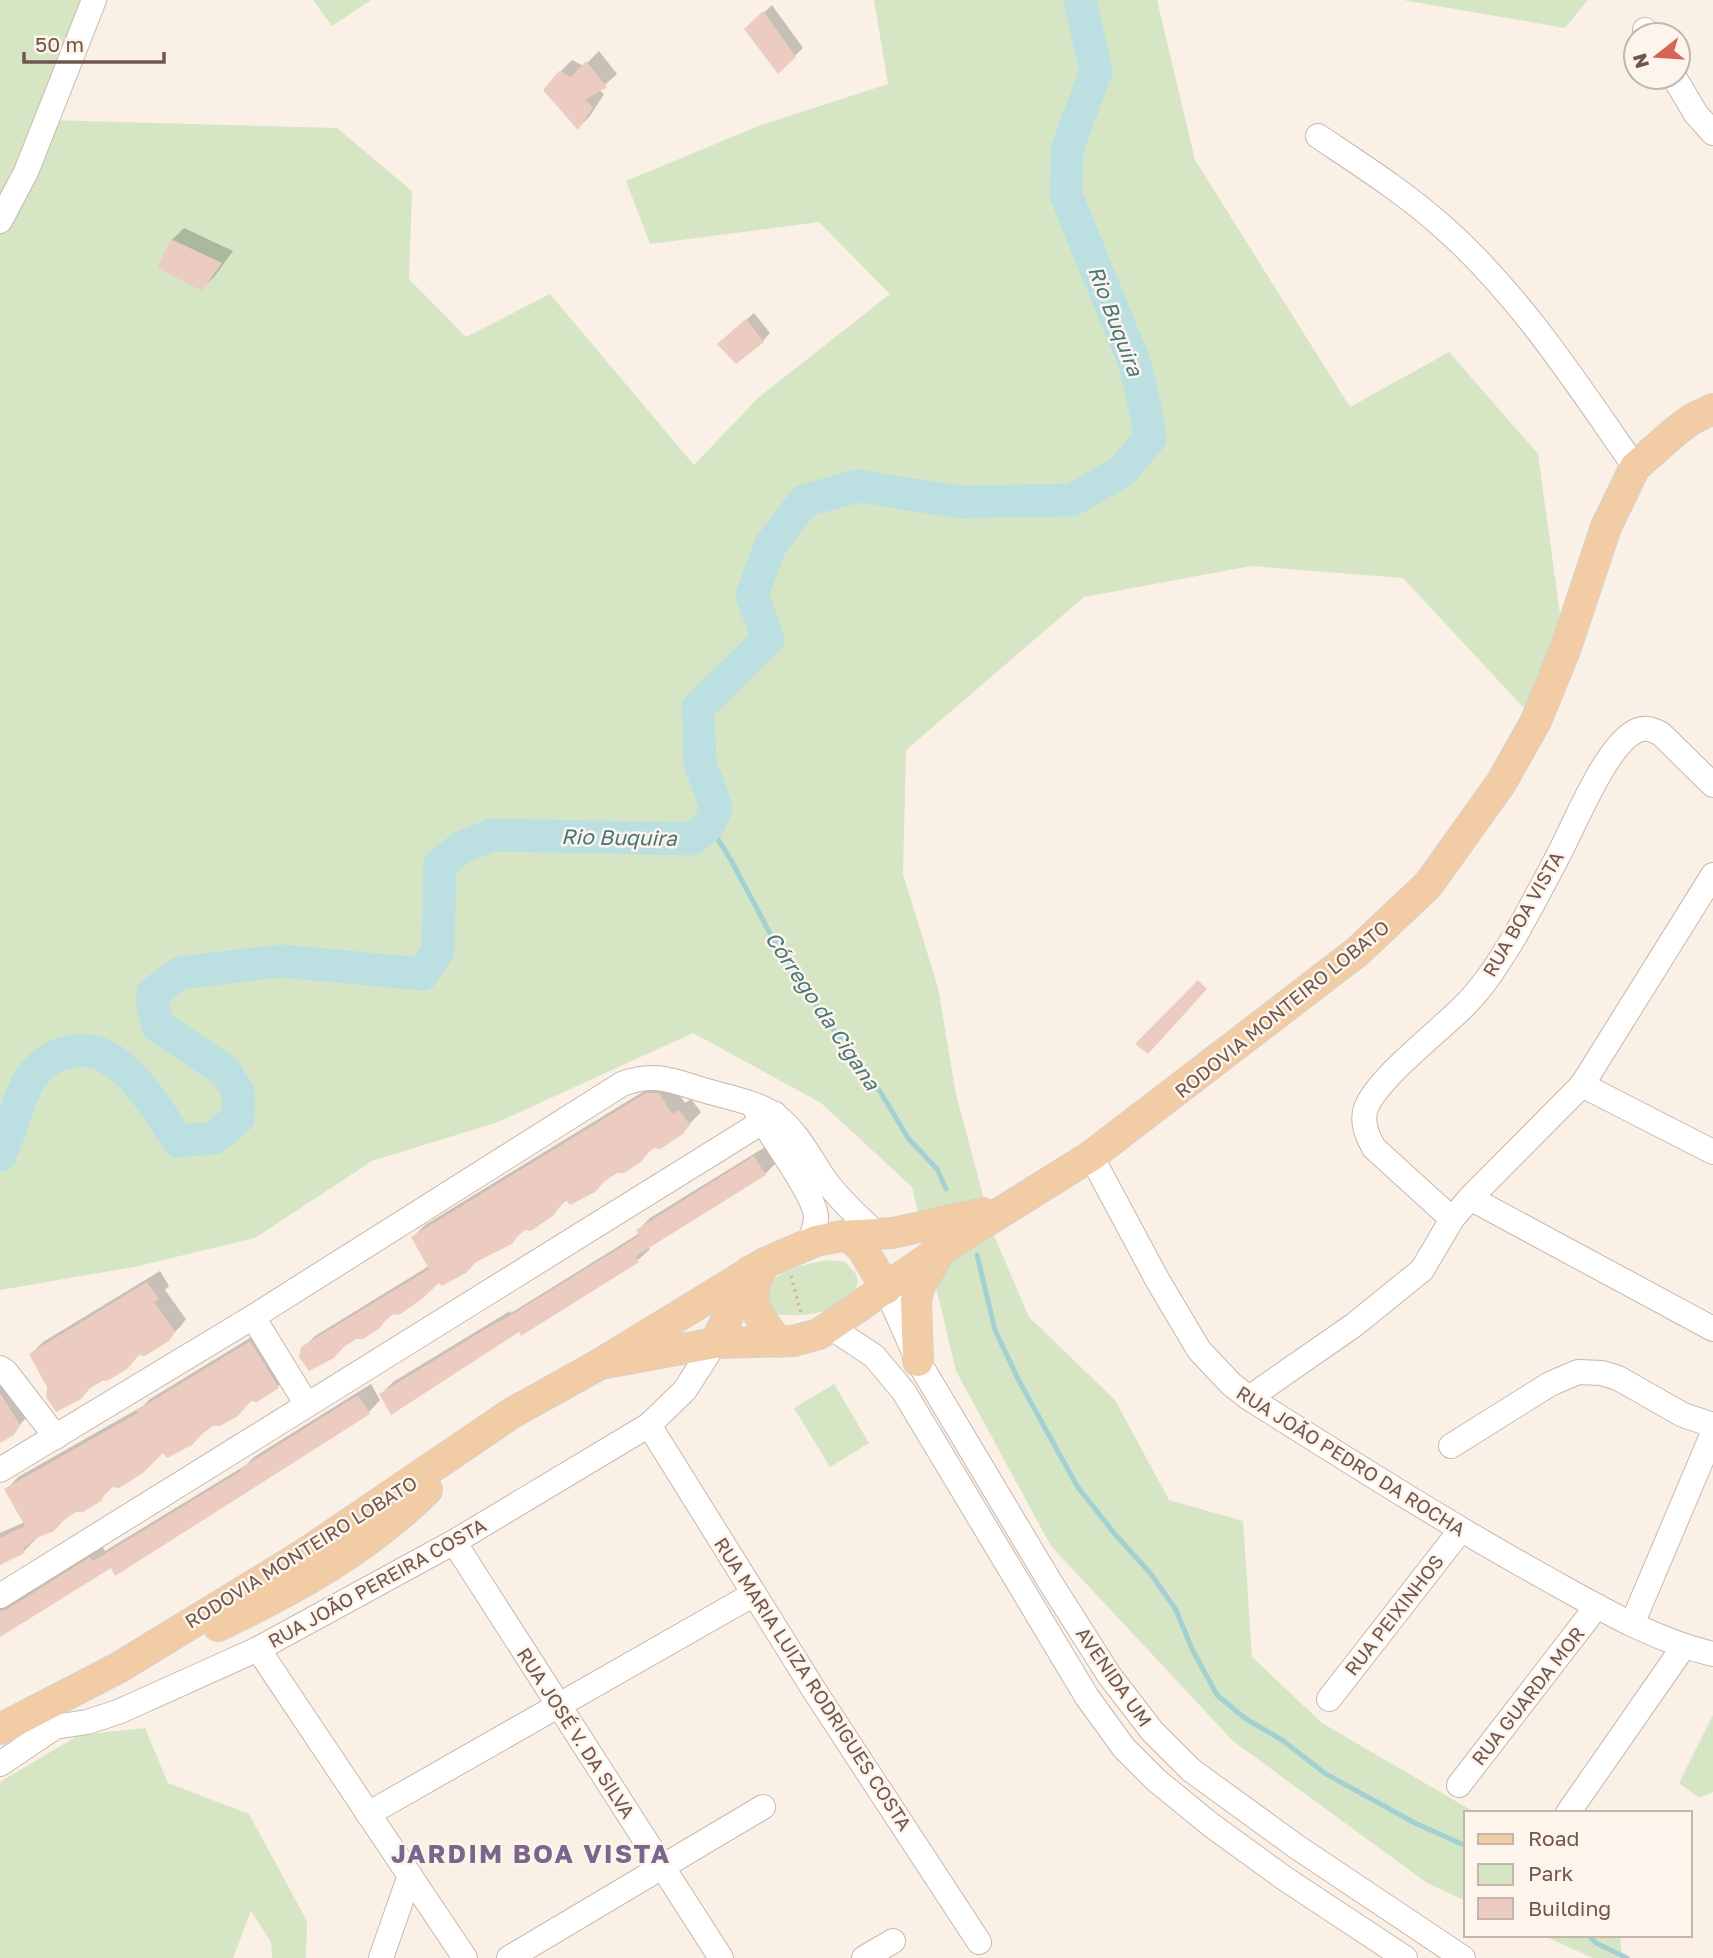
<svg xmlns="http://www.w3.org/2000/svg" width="1713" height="1958" font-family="'Golos Text',sans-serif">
<rect width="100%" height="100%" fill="#faf0e5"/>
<g fill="#d6e6c5">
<polygon points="0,0 94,0 47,120 337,128 412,191 409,279 466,337 550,294 694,465 758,398 890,294 819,222 650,244 626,181 761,125 888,84 874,0 1157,0 1195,160 1350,407 1449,352 1538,454 1565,650 1536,721 1403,578 1251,566 1084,597 906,750 903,874 938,988 956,1094 993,1233 1029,1317 1115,1400 1169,1500 1243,1521 1252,1657 1322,1723 1476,1813 1466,1813 1466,1901 1427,1883 1233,1741 1051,1546 956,1371 912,1187 821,1103 693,1033 498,1122 372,1161 255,1238 134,1267 0,1290"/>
<polygon points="313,0 371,0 332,26"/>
<polygon points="1403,0 1588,0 1565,28"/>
<path d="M829 1260 845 1262 856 1274 858 1282C847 1317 798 1317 769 1314L763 1290C778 1270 804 1264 829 1260Z"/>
<polygon points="834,1384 869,1443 830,1467 794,1408"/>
<polygon points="1713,1715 1713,1792 1699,1798 1679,1783"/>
<polygon points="145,1728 168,1783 249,1814 307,1921 306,1958 272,1958 271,1942 251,1911 233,1958 0,1958 0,1782 79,1735"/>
<polygon points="1542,1935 1620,1935 1622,1958 1593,1958"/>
</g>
<g fill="#0003">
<polygon points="772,5 803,48 778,72 747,29"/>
<polygon points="599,51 617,74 599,90 604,94 590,116 578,128 560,72 572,60 584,66"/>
<polygon points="184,228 233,251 214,277 202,289 172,240"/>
<polygon points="754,313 770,333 763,341 727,337"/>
<polygon points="659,1082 671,1082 685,1103 691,1099 701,1112 682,1132 654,1146 640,1161 567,1199 553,1214 525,1228 439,1281 393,1312 379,1327 355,1337 303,1348 315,1336 429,1266 413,1237 425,1225"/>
<polygon points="767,1146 777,1162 765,1174 648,1246 650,1249 638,1260 519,1330 381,1394 393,1382 510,1311 511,1313 640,1233 638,1230 650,1218"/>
<polygon points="160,1271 169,1286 165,1290 186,1319 180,1327 167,1339 140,1354 49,1386 31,1354 43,1342"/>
<polygon points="263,1330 290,1374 278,1386 163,1451 113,1485 100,1500 76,1510 35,1537 36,1539 24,1551 0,1563 0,1533 25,1522 7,1489 18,1477 143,1406 150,1399"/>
<polygon points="0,1373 31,1412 13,1433 0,1441"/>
<polygon points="371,1384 380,1400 369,1412 111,1565 0,1635 0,1608 103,1547 105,1551 246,1465 254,1457"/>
</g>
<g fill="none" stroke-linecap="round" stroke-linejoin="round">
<g stroke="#a3d0d2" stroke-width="5">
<polyline points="709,825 732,862 772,937 824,1017 881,1093 908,1138 937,1169 946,1189"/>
<polyline points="977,1255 995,1330 1018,1379 1077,1486 1114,1533 1151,1574 1176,1610 1192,1649 1217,1695 1246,1719 1282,1740 1326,1774 1415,1823 1466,1846"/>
<polyline points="1588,1935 1596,1943 1627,1958"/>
</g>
<path stroke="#bce0e1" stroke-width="33" d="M0 1155C10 1135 20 1090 33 1075 43 1062 53 1056 68 1052 120 1039 154 1106 178 1141L214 1138 238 1118V1092L225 1071 158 1026 153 1006V993L180 973 281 961 422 974 438 951 440 864 462 847 492 835 692 839 709 825 716 807 700 763 698 708 768 639 752 595 770 546 804 501 857 486 960 502 1072 500 1121 472 1150 438 1143 398 1134 362 1066 195 1067 149 1096 71 1080 0"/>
</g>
<g fill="#ecccc0">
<polygon points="763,11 796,57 778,74 744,29"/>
<polygon points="586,61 607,87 585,100 593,107 578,130 543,90 559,71 571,77"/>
<polygon points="171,239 222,263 202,291 157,268"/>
<polygon points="746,319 764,342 736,364 717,344"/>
<polygon points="1198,980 1207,989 1148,1054 1135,1044"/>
<polygon points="646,1093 659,1093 672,1114 679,1110 690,1125 683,1134 660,1149 654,1148 646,1155 641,1162 624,1173 617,1173 605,1181 595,1192 570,1205 565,1199 554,1215 531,1231 525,1230 517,1237 512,1244 476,1262 466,1273 442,1286 439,1283 422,1299 399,1315 393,1314 385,1321 380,1328 363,1339 356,1339 344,1347 334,1358 309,1371 299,1357 301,1347 429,1269 411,1237"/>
<polygon points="754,1156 766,1175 636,1256 639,1262 521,1336 519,1332 391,1415 379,1394 497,1322 498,1323 639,1236 636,1230"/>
<polygon points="147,1282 159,1299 154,1302 175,1332 169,1341 145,1356 139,1355 127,1369 109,1380 102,1381 90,1388 81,1399 56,1412 46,1397 47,1387 29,1354"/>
<polygon points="250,1341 279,1388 257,1402 251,1401 238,1416 220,1426 213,1426 202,1434 192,1445 167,1458 163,1453 143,1473 119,1488 113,1487 105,1494 101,1501 83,1512 76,1512 64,1520 54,1531 39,1537 23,1548 25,1553 0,1565 0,1538 25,1526 4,1489 138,1413 136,1411"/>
<polygon points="0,1393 20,1425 14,1435 0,1443"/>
<polygon points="358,1395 370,1414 115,1576 111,1568 0,1637 0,1611 8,1609 90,1557 93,1561 241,1471 240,1469"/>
</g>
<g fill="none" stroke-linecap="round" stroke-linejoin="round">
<defs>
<g id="minor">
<polyline points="1645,30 1648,35"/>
<polyline points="1674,77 1696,114 1713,133"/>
<path d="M1318 136C1361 165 1404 192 1443 227 1520 295 1577 384 1635 467"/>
<polyline points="0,221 26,172 94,0"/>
<polyline points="1582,1085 1713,1152"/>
<path d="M754 1107C767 1132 815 1194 816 1217 816 1226 812 1235 809 1244"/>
<path d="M1091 1156 1158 1281 1199 1350 1231 1384 1249 1398C1346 1459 1443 1521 1544 1577 1598 1607 1653 1640 1713 1654"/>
<polyline points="1470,1198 1713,1329"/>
<path d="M1452 1219 1374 1148C1367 1136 1361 1122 1366 1108 1377 1079 1438 1032 1462 1008 1484 987 1499 962 1515 936 1530 909 1544 883 1558 856 1574 826 1606 745 1636 731 1646 726 1653 730 1661 734L1713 785"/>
<polyline points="886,1289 918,1361 1050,1582 1109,1675 1152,1731 1191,1770 1297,1847 1463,1958"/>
<polyline points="253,1317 307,1405"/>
<polyline points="830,1327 874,1356 904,1392 1087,1697 1124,1748 1156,1780 1211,1825 1284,1878 1405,1958"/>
<polyline points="0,1368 6,1372 56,1437"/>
<polyline points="1249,1398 1354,1325 1422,1270 1452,1219 1470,1198 1582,1085 1713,875"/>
<polyline points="649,1425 814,1690 979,1942"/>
<polyline points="1451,1446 1550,1384 1578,1372 1602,1373 1618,1378 1683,1415 1713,1425"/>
<path d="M0 1470 253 1317 622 1084C652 1072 671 1080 700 1089 722 1096 758 1102 776 1116 798 1132 810 1158 825 1180 840 1200 858 1217 877 1234"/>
<polyline points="454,1542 721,1958"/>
<polyline points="0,1596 775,1114"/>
<polyline points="1632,1624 1713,1433"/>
<polyline points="258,1649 465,1958"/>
<polyline points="1329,1699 1460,1531"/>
<polyline points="0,1764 55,1727 87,1722 118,1712 258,1649 454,1542 649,1425 685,1390 715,1343"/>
<polyline points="1459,1785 1597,1606"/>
<polyline points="1568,1813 1684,1646"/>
<polyline points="368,1814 754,1594"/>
<polyline points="381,1958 410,1875"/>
<polyline points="509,1958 763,1807"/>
<polyline points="864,1958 893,1941"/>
</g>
<g id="major">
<polyline points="848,1236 862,1248 886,1289"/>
<path d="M765 1263C743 1298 755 1312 778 1342"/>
<polyline points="715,1343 750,1271"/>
<polyline points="918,1361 916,1300 920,1285 938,1255"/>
<polyline points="600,1364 715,1343 793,1341 819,1334 942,1249 1091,1156 1357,952 1428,885 1501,783 1536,721 1565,650 1606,527 1635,467 1676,431 1692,419 1713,409"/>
<path d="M218 1626C294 1590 366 1550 427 1490"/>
<polyline points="0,1729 118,1668 303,1555 512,1413 600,1364 765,1263 816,1241 842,1236 893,1233 983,1213"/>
</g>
</defs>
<use href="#minor" stroke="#cab7ad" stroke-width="26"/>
<use href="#major" stroke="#d7d0cd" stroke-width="32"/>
<polyline stroke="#d1b0a3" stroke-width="3.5" stroke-dasharray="2 5" stroke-linecap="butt" points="791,1276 802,1316"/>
<use href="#minor" stroke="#fff" stroke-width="24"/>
<use href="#major" stroke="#f2cca4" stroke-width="30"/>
</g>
<g text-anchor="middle" stroke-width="5" stroke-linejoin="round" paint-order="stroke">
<g font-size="19" fill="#70564d" stroke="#fdf4eb">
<text transform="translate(1523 914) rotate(-60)" y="7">RUA BOA VISTA</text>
<text transform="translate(1282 1009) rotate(-39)" y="7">RODOVIA MONTEIRO LOBATO</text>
<text transform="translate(1351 1461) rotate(32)" y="7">RUA JOÃO PEDRO DA ROCHA</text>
<text transform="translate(301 1552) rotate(-32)" y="7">RODOVIA MONTEIRO LOBATO</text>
<text transform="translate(377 1583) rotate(-29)" y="7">RUA JOÃO PEREIRA COSTA</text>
<text transform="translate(1394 1615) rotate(-52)" y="7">RUA PEIXINHOS</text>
<text transform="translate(1114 1677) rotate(55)" y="7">AVENIDA UM</text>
<text transform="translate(813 1684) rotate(57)" y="7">RUA MARIA LUIZA RODRIGUES COSTA</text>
<text transform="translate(1528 1696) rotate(-52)" y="7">RUA GUARDA MOR</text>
<text transform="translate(576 1733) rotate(57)" y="7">RUA JOSÉ V. DA SILVA</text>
</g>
<g font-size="21" font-style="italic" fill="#46787b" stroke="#fdf4eb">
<text transform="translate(1115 321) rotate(69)" y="7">Rio Buquira</text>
<text transform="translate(619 838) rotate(1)" y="7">Rio Buquira</text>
<text transform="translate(822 1011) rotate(56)" y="7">Córrego da Cigana</text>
</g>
<g font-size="26" font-weight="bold" letter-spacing="2" fill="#7a658c" stroke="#fdf4eb">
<text x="531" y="1863">JARDIM BOA VISTA</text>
</g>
</g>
<rect x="1464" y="1811" width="228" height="126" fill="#fdf4eb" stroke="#c5b5ac" stroke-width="2"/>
<rect x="1478" y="1834" width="35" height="10" fill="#f2cca4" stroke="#c5b5ac" stroke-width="2"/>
<text x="1528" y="1846" font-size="21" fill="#70564d">Road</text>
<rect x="1478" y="1864" width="35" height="21" fill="#d6e6c5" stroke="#c5b5ac" stroke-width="2"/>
<text x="1528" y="1881" font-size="21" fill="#70564d">Park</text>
<rect x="1478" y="1898" width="35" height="21" fill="#ecccc0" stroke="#c5b5ac" stroke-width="2"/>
<text x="1528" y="1916" font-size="21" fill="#70564d">Building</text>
<g transform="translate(1657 56) rotate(253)"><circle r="33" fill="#fdf4eb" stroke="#c5b5ac" stroke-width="2"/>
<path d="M0-5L12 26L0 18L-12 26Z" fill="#d76557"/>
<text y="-10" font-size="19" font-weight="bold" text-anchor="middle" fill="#70564d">N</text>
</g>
<path d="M24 52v10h140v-10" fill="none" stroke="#70564d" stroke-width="3.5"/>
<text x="35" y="52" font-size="21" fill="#70564d" stroke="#fdf4eb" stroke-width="5" paint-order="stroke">50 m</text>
</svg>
